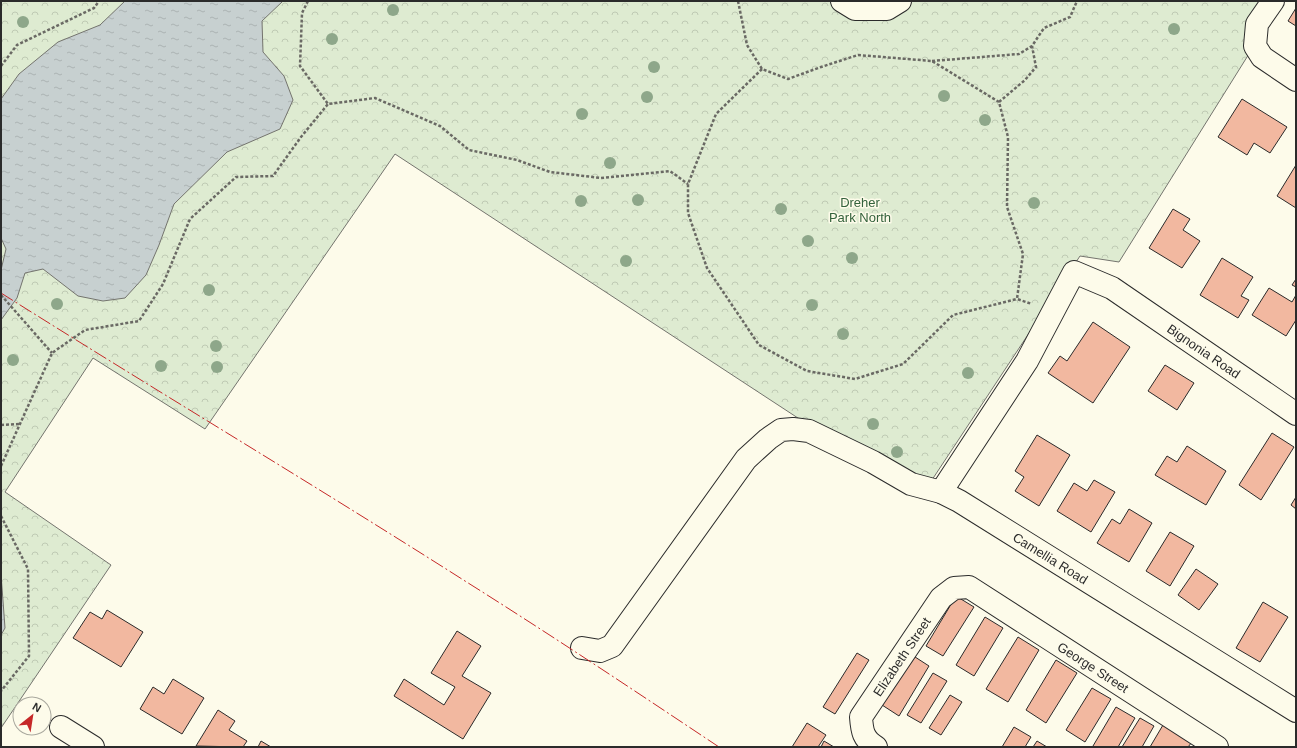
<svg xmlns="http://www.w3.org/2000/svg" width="1297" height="748" font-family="Helvetica,sans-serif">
<defs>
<pattern id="park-crowns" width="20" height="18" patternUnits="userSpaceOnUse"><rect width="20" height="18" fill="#deebd1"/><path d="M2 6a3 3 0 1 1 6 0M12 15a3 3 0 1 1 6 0" fill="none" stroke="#bfcab4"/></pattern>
<pattern id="water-ripples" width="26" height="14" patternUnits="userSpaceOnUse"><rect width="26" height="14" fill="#c7d0d0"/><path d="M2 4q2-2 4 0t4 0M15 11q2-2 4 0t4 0" fill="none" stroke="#abb3b3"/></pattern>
</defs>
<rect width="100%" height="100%" fill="#fdfbea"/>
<polygon fill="url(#park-crowns)" stroke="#74746e" points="1,1 1282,1 1119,262 1080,256 920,498 395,154 205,429 93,358 5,492 111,565 1,728"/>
<g fill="url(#water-ripples)" stroke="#74746e">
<polygon points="125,1 283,1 262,21 263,52 284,76 293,100 280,129 227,152 174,204 159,245 146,275 125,298 103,301 78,296 43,269 25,273 17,298 1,320 1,270 6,249 1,238 1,99 19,74 58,42 100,25"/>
<polygon points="1,574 5,628 1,635"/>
</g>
<g fill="#f2b8a0" stroke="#2b2b2b">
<polygon points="1296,8 1296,26 1288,21"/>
<polygon points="1242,99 1287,127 1270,153 1254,143 1247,155 1218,137"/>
<polygon points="1296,165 1296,208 1277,196"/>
<polygon points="1173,209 1190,219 1183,230 1200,241 1182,268 1149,248"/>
<polygon points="1222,258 1253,277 1241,296 1249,300 1238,318 1200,295"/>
<polygon points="1296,279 1296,287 1292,285"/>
<polygon points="1269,288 1292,302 1296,295 1296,320 1286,336 1252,315"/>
<polygon points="1093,322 1130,347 1093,403 1048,373 1060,356 1067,361"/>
<polygon points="1165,365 1194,383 1177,410 1148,391"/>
<polygon points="1272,433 1294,447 1261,500 1239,485"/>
<polygon points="1037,435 1070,455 1039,506 1015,491 1024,477 1015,471"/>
<polygon points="1187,446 1226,471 1206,505 1155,475 1167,456 1177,462"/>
<polygon points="1094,480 1115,492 1091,532 1057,511 1074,483 1087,491"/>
<polygon points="1296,497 1296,509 1291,505"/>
<polygon points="1129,509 1152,523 1129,562 1097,543 1112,519 1120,524"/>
<polygon points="1170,532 1194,546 1170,586 1146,571"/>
<polygon points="1196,569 1218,584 1199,610 1178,595"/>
<polygon points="956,596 974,607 943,656 926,646"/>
<polygon points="1263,602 1288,617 1260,662 1236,648"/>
<polygon points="107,610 143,632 121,667 73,638 90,612 102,619"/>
<polygon points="985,617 1003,628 974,676 956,665"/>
<polygon points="457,631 481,646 462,676 491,693 463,739 394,696 404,679 444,705 455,687 431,673"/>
<polygon points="1018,637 1039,650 1008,702 986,689"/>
<polygon points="857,653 869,660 835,714 823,707"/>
<polygon points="912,655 929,666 899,716 882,705"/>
<polygon points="1056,660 1077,673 1046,723 1026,710"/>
<polygon points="933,673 947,681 921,723 907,715"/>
<polygon points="173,679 204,698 182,734 140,709 153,687 164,694"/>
<polygon points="1092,688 1111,699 1085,742 1066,730"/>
<polygon points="950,695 962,702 941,735 929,728"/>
<polygon points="1116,707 1135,718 1118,747 1094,747 1093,746"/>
<polygon points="218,710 235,721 229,730 247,741 243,747 196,746"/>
<polygon points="1140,718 1154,726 1142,747 1122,747"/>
<polygon points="807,723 826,735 818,747 792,747"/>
<polygon points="1163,725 1192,742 1188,747 1150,747"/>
<polygon points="1014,727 1031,737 1025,747 1002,747"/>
<polygon points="261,741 271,747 258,747"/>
<polygon points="824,741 834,747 821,747"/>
<polygon points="1037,741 1047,747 1033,747"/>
</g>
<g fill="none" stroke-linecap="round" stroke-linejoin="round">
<defs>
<g id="minor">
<polyline points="842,1 855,9 887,9 900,1"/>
<polyline points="1273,1 1257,24 1255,46 1262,57 1296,80"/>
<path id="s1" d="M941 492 1027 361 1074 272 1112 288 1296 414"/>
<path id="s2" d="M582 648 600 651 612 646 746 459 768 439 781 430 793 429 809 431 873 462 911 484 941 492 959 501 1296 711"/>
<polyline points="61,727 93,747"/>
<path id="s3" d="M876 747C863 739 862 731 861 717L941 598 954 588 969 587 1217 747"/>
</g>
</defs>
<use href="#minor" stroke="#2b2b2b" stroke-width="24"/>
<g stroke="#6a6964" stroke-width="2.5" stroke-dasharray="3 2" stroke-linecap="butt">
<polyline points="308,1 302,13 300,66 328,104 375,98 440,126 469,150 517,160 550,172 601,178 670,171 688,184"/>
<polyline points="738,1 747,45 762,69 788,79 821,67 858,55 932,61 999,102 1008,137 1007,207 1023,254 1017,299 1032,304"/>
<polyline points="932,61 1019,54 1032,46 1044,28 1070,17 1077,1"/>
<polyline points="1,66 17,45 94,8 99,1"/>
<polyline points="762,69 716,114 688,184 688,213 707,268 759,345 807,371 855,379 903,364 953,315 1017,299"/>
<polyline points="999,102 1025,80 1036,67 1032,46"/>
<polyline points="1,295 52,353"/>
<polyline points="1,425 20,424"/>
<polyline points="1,466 52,353 85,330 139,321 163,284 190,219 236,177 273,176 301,137 328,104"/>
<polyline points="1,516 28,569 29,656 1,691"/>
</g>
<use href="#minor" stroke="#fdfbea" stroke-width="22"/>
<path stroke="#c62828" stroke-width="1" stroke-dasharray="14 3 2 3" stroke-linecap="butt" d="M1 293C155 390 311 483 465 581 551 635 635 691 719 747"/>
</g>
<g fill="#8ea78a">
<circle cx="393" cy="10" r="6"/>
<circle cx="23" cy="22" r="6"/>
<circle cx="1174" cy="29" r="6"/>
<circle cx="332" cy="39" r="6"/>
<circle cx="654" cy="67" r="6"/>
<circle cx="944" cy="96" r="6"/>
<circle cx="647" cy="97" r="6"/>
<circle cx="582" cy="114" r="6"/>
<circle cx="985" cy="120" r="6"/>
<circle cx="610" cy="163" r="6"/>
<circle cx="638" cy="200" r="6"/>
<circle cx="581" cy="201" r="6"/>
<circle cx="1034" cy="203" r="6"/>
<circle cx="781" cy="209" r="6"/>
<circle cx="808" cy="241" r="6"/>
<circle cx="852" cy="258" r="6"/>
<circle cx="626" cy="261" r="6"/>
<circle cx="209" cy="290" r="6"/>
<circle cx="57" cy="304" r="6"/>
<circle cx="812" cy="305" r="6"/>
<circle cx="843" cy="334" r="6"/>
<circle cx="216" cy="346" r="6"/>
<circle cx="13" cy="360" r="6"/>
<circle cx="161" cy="366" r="6"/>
<circle cx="217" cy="367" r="6"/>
<circle cx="968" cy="373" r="6"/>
<circle cx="873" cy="424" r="6"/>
<circle cx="897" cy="452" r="6"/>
</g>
<g text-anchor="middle" stroke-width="3" stroke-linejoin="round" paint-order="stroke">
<g font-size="13" fill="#34623c" stroke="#fdfbea">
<text x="860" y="207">Dreher<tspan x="860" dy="15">Park North</tspan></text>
</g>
<g font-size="13" fill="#2b2b2b" stroke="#fdfbea">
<text dy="5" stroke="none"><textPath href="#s1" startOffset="410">Bignonia Road</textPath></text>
<text dy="5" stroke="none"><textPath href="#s2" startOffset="609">Camellia Road</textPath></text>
<text dy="5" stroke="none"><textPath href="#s3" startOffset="108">Elizabeth Street</textPath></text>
<text dy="5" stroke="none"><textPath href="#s3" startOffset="358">George Street</textPath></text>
</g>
</g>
<rect width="1297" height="748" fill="none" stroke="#2b2b2b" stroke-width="4"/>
<g transform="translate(32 716) rotate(30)"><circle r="19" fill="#fdfbea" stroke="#a9a89e"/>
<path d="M0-3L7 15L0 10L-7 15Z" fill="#c62828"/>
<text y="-6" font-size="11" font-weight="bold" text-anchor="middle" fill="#2b2b2b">N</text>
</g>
</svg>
